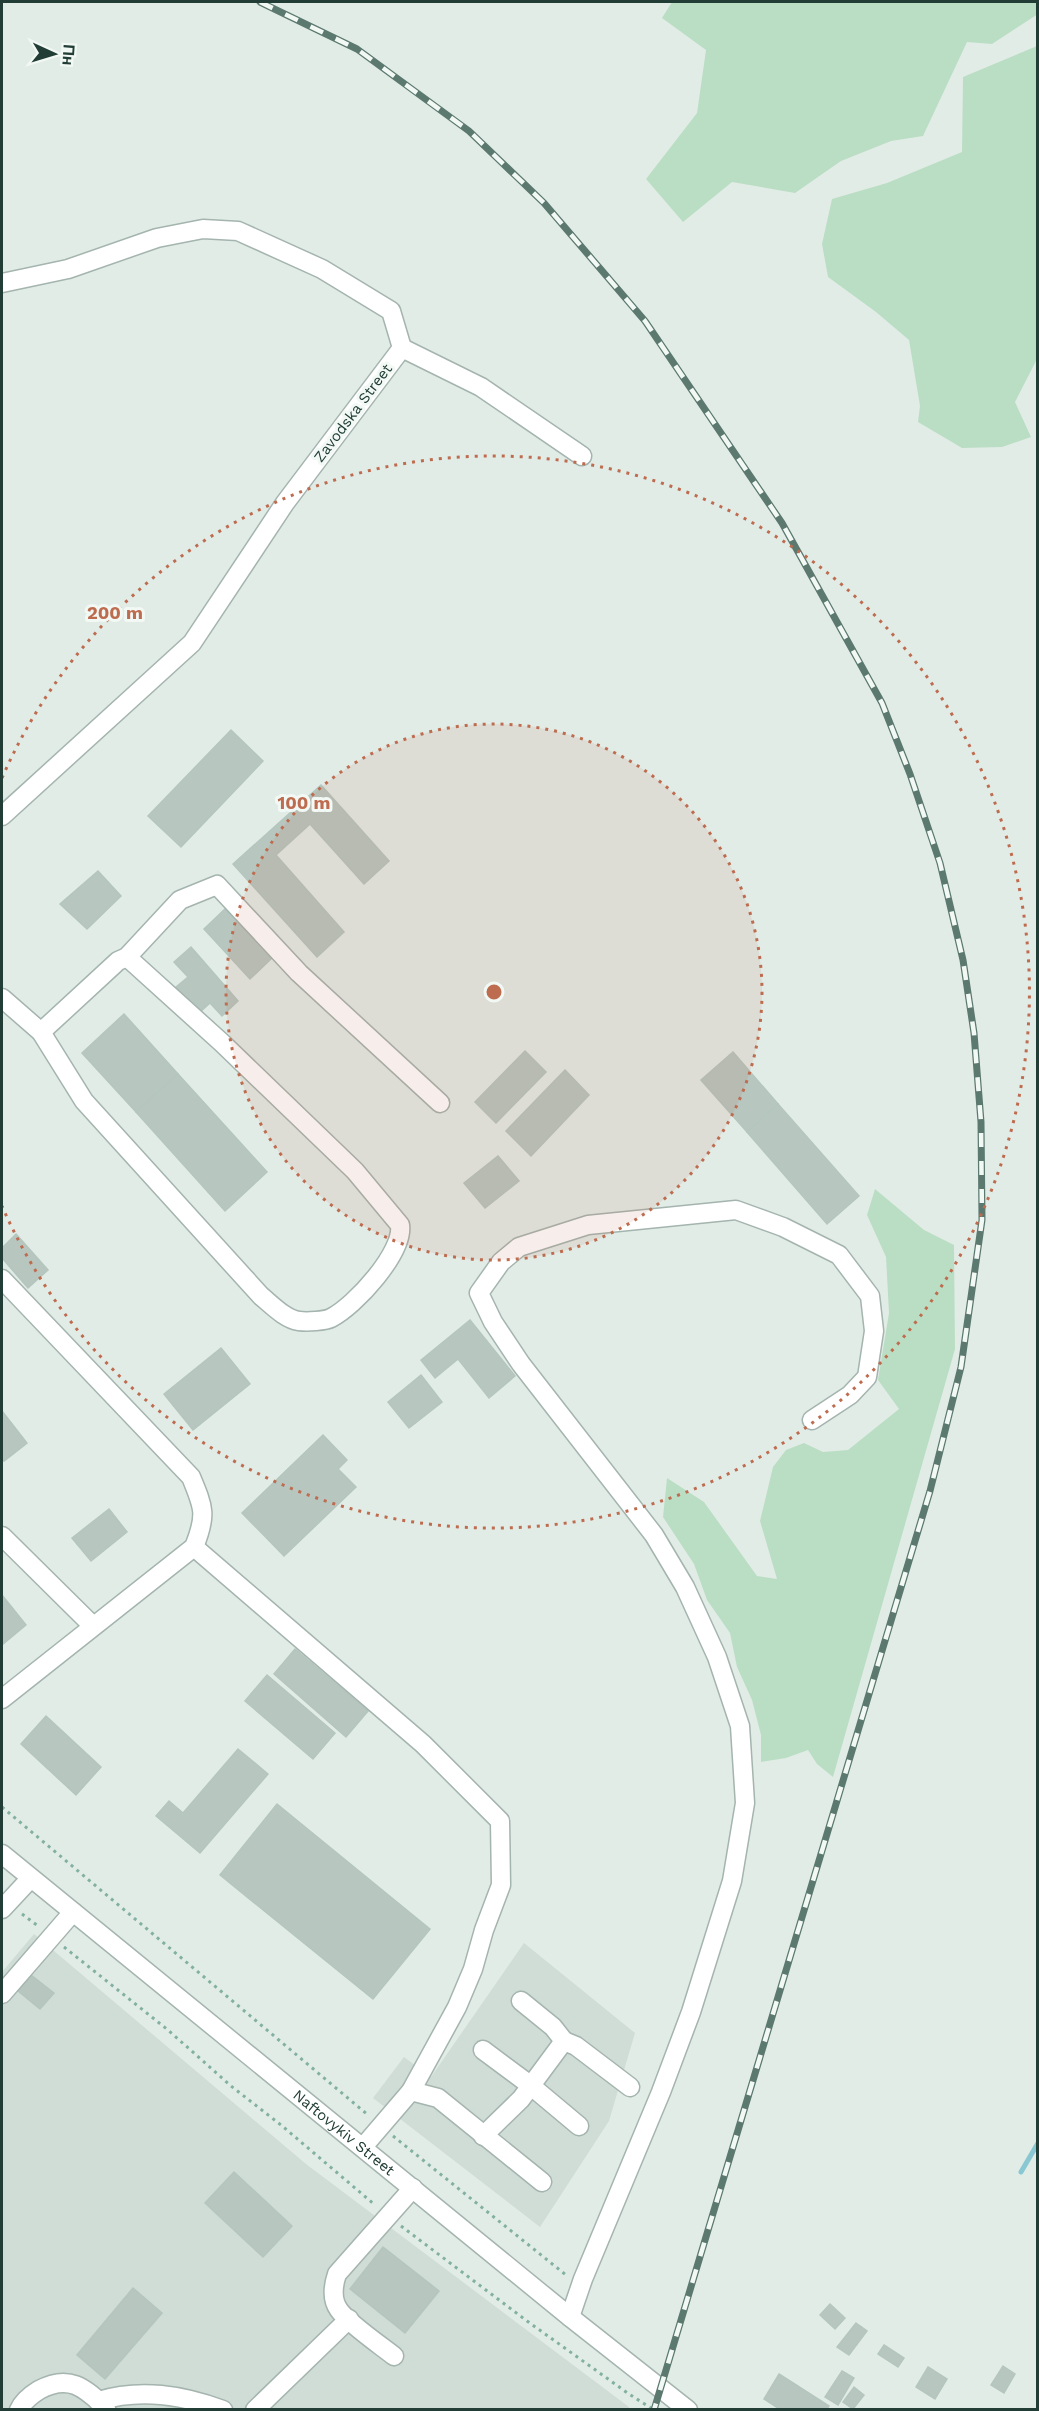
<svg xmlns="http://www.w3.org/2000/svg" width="1039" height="2411" font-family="'Work Sans',sans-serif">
<rect width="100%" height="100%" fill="#e2ece7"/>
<g fill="#d0dcd6">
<polygon points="34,1934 306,2164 629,2407 629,2410 2,2410 2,1972"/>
<polygon points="524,1943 635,2033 609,2121 540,2227 373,2098 404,2057 431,2077"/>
</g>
<g fill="#badec3">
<polygon points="672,2 1037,2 1038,14 992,44 967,42 923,136 891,141 841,161 795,193 732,182 683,222 646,179 697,113 706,50 662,18"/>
<polygon points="1037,46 1037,359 1015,402 1031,437 1002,447 962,448 918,422 920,406 909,340 876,312 828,277 822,244 832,199 887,183 962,152 963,77"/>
<polygon points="875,1189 924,1230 954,1245 955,1349 833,1777 817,1764 808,1750 786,1758 761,1762 761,1735 752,1700 737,1667 730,1633 707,1600 694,1564 663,1517 667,1478 704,1502 757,1576 777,1579 760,1521 773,1467 786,1450 804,1443 823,1452 848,1450 899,1409 878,1380 889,1313 886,1257 867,1215"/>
</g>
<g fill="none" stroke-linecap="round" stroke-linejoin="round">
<polyline stroke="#89c8d2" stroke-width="5" points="1021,2172 1038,2143"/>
</g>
<g fill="#b7c7c0" stroke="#b4c6be" stroke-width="1.5">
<polygon points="231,730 263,761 181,847 148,816"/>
<polygon points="321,785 389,861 364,884 310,824 276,855 344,932 317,957 233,864"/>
<polygon points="98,871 121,896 87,929 60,904"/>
<polygon points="227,907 273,957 250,979 204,929"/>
<polygon points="191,947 238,1001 222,1016 210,1003 199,1013 176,987 188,977 174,962"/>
<polygon points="124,1014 178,1074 136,1112 82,1053"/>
<polygon points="525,1051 546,1072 496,1123 475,1102"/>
<polygon points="733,1052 778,1104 747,1132 701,1080"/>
<polygon points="565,1070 589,1095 531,1156 506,1131"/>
<polygon points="178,1074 267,1172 225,1211 136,1112"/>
<polygon points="778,1104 859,1196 827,1224 747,1132"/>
<polygon points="498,1156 519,1181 485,1208 464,1183"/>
<polygon points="16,1234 48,1270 28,1288 2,1258 2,1248"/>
<polygon points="470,1320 515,1376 489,1398 458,1359 435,1378 421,1360"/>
<polygon points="221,1348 250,1384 193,1430 164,1394"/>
<polygon points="421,1375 442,1402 409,1428 388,1402"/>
<polygon points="2,1411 27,1443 4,1461 2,1457"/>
<polygon points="323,1435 347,1460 338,1469 356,1487 284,1556 242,1513"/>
<polygon points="109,1509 127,1532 91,1561 72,1538"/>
<polygon points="2,1595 26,1625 2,1645"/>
<polygon points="295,1649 368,1711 346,1737 274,1674"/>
<polygon points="267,1675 335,1733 313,1759 245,1701"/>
<polygon points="46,1716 101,1767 76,1795 21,1744"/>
<polygon points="238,1749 268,1774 200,1853 156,1816 169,1801 183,1813"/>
<polygon points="277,1804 430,1929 373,1999 220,1875"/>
<polygon points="31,1975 54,1993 40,2009 18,1991"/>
<polygon points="234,2172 292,2226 263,2257 205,2203"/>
<polygon points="383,2247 439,2291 405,2333 350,2289"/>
<polygon points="133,2288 162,2313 105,2379 77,2355"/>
<polygon points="830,2304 845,2318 835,2329 820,2315"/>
<polygon points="856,2323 867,2331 849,2355 837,2347"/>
<polygon points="884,2345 904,2358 898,2367 878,2354"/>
<polygon points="1003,2366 1015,2374 1004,2393 991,2385"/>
<polygon points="928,2367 947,2379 935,2399 916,2387"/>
<polygon points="842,2371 854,2378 838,2405 825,2397"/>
<polygon points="779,2374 829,2406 826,2410 781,2410 764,2399"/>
<polygon points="854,2387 864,2395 853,2409 843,2402"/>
</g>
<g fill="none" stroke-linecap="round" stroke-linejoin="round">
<defs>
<g id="minor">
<polyline points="2,283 68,269 157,238 203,229 238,231 322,269 391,311 402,348 285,503 192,643 2,816"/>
<polyline points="402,348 481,387 582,456"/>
<path d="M2 998 41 1032 84 1101 261 1296C272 1305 285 1319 299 1321 307 1322 325 1321 331 1318 355 1306 404 1252 400 1225L355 1171 221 1042 127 957"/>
<polyline points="41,1032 118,961 127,957 180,900 217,885 299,973 440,1103"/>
<path d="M2 1279 191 1477C204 1508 207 1515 194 1547L2 1699"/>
<polyline points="2,1536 93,1626"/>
<polyline points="194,1547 423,1744 500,1821 501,1885 484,1930 473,1969 457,2007 411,2091"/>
<path id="s1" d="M2 1854 570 2317 688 2410"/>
<polyline points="2,1909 30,1879"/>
<polyline points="2,1994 73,1912"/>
<polyline points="521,2001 553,2027 564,2041 576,2046 630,2087"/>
<polyline points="483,2050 530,2085 579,2126"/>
<polyline points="483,2136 521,2099 564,2041"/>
<polyline points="363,2147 411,2091 438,2098 542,2182"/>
<polyline points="570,2317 583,2279 661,2092 691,2012 732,1881 745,1803 740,1726 717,1657 685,1587 654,1535 521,1364 493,1322 479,1293 501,1262 519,1247 588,1225 736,1210 783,1227 839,1255 870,1296 874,1331 867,1377 850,1395 812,1420"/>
<path d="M394 2356C380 2345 348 2323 339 2310 331 2299 333 2286 337 2274L413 2188"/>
<path d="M98 2401C141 2388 182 2395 223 2410"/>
<path d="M19 2410C23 2401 31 2395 39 2390 69 2374 84 2387 106 2408"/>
<polyline points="255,2410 349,2319"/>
</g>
</defs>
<use href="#minor" stroke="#a4b4ae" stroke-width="21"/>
<g stroke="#82b0a1" stroke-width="3" stroke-dasharray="3 4.5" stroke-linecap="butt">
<polyline points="2,1807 368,2115"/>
<polyline points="22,1914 38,1926"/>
<polyline points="64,1947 168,2030 231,2086 281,2125 375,2205"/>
<polyline points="393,2136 566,2275"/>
<polyline points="401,2226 527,2321 629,2394 654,2410"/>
</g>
<use href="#minor" stroke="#fff" stroke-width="18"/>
<defs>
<polyline id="rail" points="260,2 357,49 469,131 544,203 645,321 782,523 882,703 910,774 940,863 963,960 974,1033 981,1122 982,1220 961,1367 930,1491 654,2410"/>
</defs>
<use href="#rail" stroke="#5c7970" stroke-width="7"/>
<use href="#rail" stroke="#f2f9f5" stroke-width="4.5" stroke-dasharray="14" stroke-linecap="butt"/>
</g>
<circle cx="494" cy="992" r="268" fill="#be6c4f" fill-opacity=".12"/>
<g fill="none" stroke="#be6c4f" stroke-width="3" stroke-dasharray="3 6">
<circle cx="494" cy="992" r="268"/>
<path d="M2 778A536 536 0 1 1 2 1206"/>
</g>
<g text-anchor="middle" stroke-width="6" stroke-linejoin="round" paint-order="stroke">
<g font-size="15" fill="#213d35" stroke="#f2f9f5">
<text transform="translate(353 413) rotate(-53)" y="5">Zavodska Street</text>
<text dy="5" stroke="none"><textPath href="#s1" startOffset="441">Naftovykiv Street</textPath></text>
</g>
</g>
<circle cx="494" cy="992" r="9" fill="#be6c4f" stroke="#f2f9f5" stroke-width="3"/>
<g font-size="18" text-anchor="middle" font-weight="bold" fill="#be6c4f" stroke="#f2f9f5" stroke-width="6" stroke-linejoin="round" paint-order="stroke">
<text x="115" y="619">200 m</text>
<text x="304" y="809">100 m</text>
</g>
<rect width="1039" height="2411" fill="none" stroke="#213d35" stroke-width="6"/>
<g transform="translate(54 54) rotate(94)" stroke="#f2f9f5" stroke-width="4.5" paint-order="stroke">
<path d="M0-4.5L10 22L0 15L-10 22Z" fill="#213d35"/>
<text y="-9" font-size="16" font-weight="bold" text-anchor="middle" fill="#213d35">Пн</text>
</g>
</svg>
